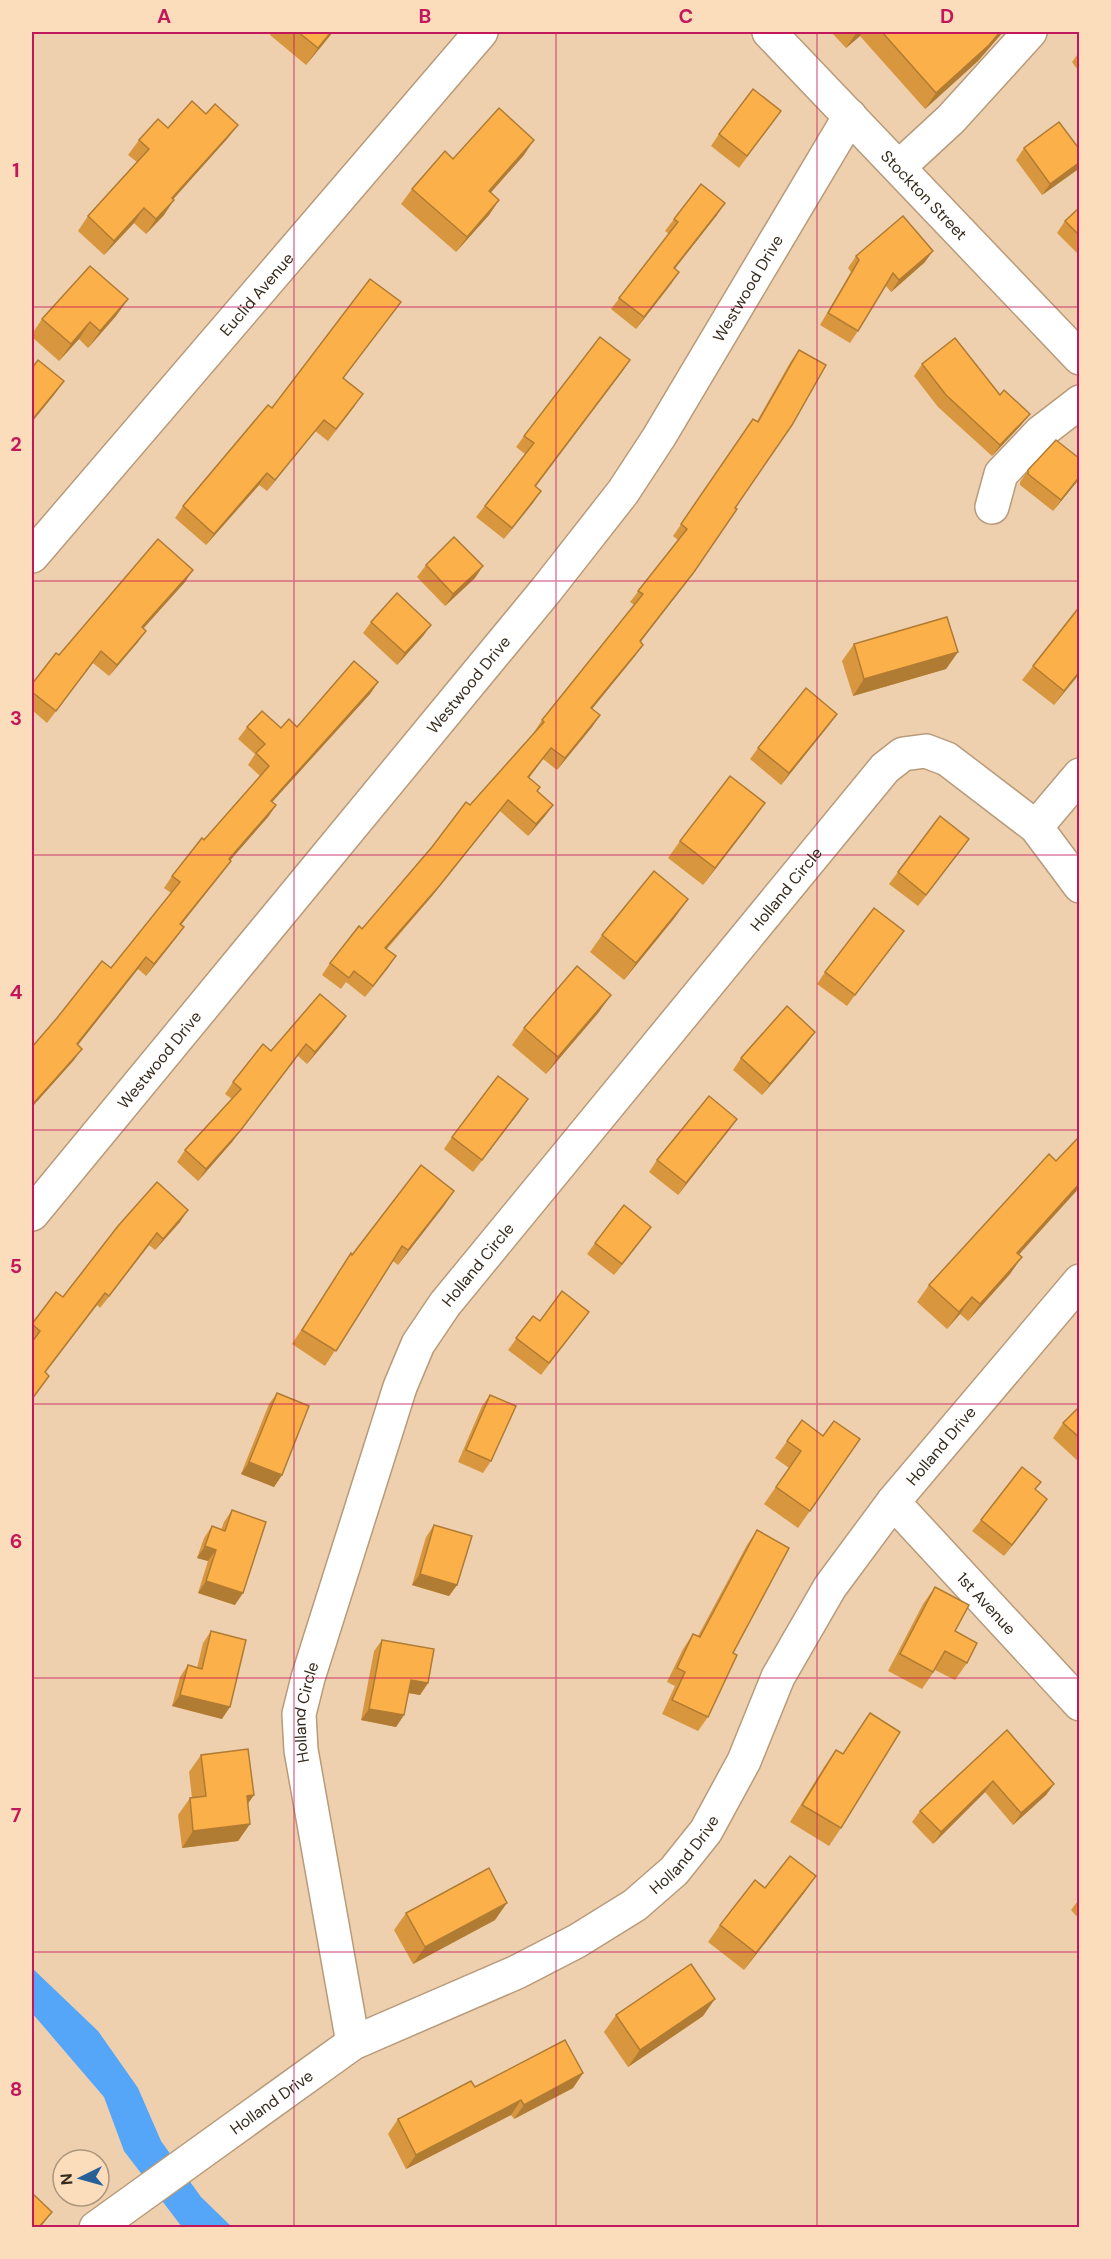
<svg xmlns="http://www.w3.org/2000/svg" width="1111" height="2259" font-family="'DM Sans',sans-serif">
<rect width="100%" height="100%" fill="#eed0ae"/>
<polygon fill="#55a5f8" points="32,1968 98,2031 138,2088 161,2141 201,2197 232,2227 182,2227 124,2151 104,2097 32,2013"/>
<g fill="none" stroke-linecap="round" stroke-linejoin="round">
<defs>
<g id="minor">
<path id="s1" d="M769 32 1080 358"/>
<polyline points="899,167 951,119 1030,32"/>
<polyline points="992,507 1001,474 1041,432 1080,402"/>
<path id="s2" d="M32 556 481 32"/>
<polyline points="1036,827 1080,775"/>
<path id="s3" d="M32 1214 547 589 623 492 659 437 850 116"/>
<path id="s4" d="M893 1502 1080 1704"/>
<path id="s5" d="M353 2043 301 1750 299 1714 308 1678 400 1387 418 1344 445 1304 885 768 903 754 926 751 947 759 1036 827 1080 886"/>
<path id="s6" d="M96 2228 353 2043 517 1972 577 1941 635 1905 674 1871 706 1831 744 1761 778 1677 830 1587 893 1502 1080 1281"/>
</g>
</defs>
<use href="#minor" stroke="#b79b7a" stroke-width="36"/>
<use href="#minor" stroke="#fff" stroke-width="33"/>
</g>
<g fill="#d8973f">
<polygon points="272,32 333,32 306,65 270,35"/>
<polygon points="831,32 1003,32 978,61 925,109 860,36 846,48"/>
<polygon points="1080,51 1080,73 1072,62"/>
<polygon points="781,111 739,168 711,146 719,134"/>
<polygon points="206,114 238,125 227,139 173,199 164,215 146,234 134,223 104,255 78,231 88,216 137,162 128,155 139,140 168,128"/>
<polygon points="1024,148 1080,150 1080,167 1077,170 1042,195 1016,160"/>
<polygon points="524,155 491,192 499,200 489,215 456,252 401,204 412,189 453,159"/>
<polygon points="1080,207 1080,256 1057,233 1065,221"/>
<polygon points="717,215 674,269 671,284 636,329 611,309 669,234 665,231 674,219"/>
<polygon points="856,256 925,262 891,292 886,286 858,331 850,343 820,325 851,272 848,268"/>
<polygon points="128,299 116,316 88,348 79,339 59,361 32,337 32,334 42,319"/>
<polygon points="401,302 343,379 355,406 328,441 315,431 267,491 259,485 206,545 175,518 183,506 272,408"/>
<polygon points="799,350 735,508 686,583 640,642 635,656 592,709 600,715 592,727 557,770 543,759 529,778 538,791 553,805 545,816 528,836 500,811 432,896 387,949 396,956 365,997 346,982 341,989 322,975 330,963 362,929 470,805 535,733 534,732 542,720 634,605 630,602 678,540 673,536 753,419 757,421 791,361"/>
<polygon points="630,360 535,486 541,491 504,539 476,517 525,454 516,447 524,436"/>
<polygon points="922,364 1000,395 1030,414 1021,425 992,456 938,407 914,376"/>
<polygon points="1080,459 1080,478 1053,511 1020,485 1020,482 1028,470"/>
<polygon points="426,565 475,578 445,606 417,577"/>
<polygon points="185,582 143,628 138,642 109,676 93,663 47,723 32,710 32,684 59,655"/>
<polygon points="371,622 431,625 423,636 397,665 363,633"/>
<polygon points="854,644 958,652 946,669 853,696 842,661"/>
<polygon points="1033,666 1080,673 1054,705 1022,680"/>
<polygon points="378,682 370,694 272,802 276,805 268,817 230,860 231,861 222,873 181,925 184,927 176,938 146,976 138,969 78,1045 74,1060 32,1107 111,968 171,893 164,888 172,876 260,776 248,765 255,754 238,739 247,727 281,728 297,727"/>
<polygon points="837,714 829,725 781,785 750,759 758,748"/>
<polygon points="753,820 703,885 668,858 680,841"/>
<polygon points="969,839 918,906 889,884 898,872"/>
<polygon points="676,916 624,980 590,952 602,935"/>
<polygon points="895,942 847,1006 817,984 825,972"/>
<polygon points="599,1012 546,1074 512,1045 524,1028"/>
<polygon points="346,1016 338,1027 307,1064 298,1056 232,1142 198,1181 177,1162 185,1150 232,1099 225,1094 233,1082 271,1051"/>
<polygon points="807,1043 762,1095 733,1070 741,1058"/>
<polygon points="520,1111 473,1172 444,1149 452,1137"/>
<polygon points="729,1130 678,1195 649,1172 657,1160"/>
<polygon points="1080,1141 1080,1187 1019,1254 1010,1274 968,1321 960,1314 947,1329 917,1302 929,1285 1056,1161"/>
<polygon points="454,1191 398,1265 393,1261 325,1366 292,1344 351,1253 352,1255"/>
<polygon points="180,1222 155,1250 149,1245 100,1308 97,1305 45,1372 49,1376 32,1400 32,1324 63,1297 118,1226"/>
<polygon points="643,1238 614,1275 587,1254 595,1243"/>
<polygon points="589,1312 541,1375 508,1350 533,1316 540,1321"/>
<polygon points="277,1393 282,1475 274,1487 241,1474 269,1404"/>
<polygon points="490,1395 491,1461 483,1473 458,1462 482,1406"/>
<polygon points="1080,1406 1080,1463 1053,1438 1063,1423"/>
<polygon points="802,1420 823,1436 860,1439 798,1528 764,1504 789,1468 775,1458"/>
<polygon points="1035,1490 1039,1511 1004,1556 972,1531 981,1520"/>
<polygon points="232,1510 235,1605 198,1593 208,1561 197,1558 204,1538 212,1526 221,1530 224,1522"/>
<polygon points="434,1525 457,1585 449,1596 412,1585 426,1537"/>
<polygon points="757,1530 708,1717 698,1731 662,1714 675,1686 667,1682 683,1649 693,1634 698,1636 747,1545"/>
<polygon points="935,1587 955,1631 967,1663 955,1680 935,1670 922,1689 888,1671 923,1604"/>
<polygon points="211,1631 222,1719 172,1706 180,1677 188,1665 197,1668 203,1643"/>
<polygon points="382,1640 428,1683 420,1695 408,1693 404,1715 396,1727 361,1720 374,1651"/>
<polygon points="870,1713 841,1828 829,1846 790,1822 824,1767 836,1750 843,1754"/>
<polygon points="1007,1730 1054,1784 1046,1795 1013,1825 985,1792 933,1844 912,1822 920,1811"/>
<polygon points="201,1755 254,1795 247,1804 250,1824 238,1841 182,1848 178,1815 190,1798 192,1798 189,1772"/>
<polygon points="816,1876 804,1893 744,1970 708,1942 720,1925 765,1888"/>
<polygon points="1080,1898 1080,1920 1071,1910"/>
<polygon points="406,1913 495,1920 413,1964 394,1930"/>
<polygon points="616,2015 703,2016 628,2067 604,2032"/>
<polygon points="583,2073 573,2088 514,2119 511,2115 406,2169 388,2134 398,2119 475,2087"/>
</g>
<g fill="#b07b33">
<polygon points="331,32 333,32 306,65 318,48"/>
<polygon points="857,32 863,32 860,36 846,48"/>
<polygon points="1000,32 1003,32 978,61 925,109 936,93"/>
<polygon points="238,125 227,139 161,213 172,198"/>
<polygon points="534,140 524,155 479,206 489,191"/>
<polygon points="1080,162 1080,167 1077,170 1042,195 1050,184"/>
<polygon points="174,200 164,215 146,234 156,219"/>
<polygon points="499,200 489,215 456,252 467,237"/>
<polygon points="725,203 717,215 666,280 674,268"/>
<polygon points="144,208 134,223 104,255 114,241"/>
<polygon points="933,251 925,262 891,292 899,280"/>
<polygon points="679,272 671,284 636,329 644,317"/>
<polygon points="128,299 116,316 88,348 100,331"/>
<polygon points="90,322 79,339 59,361 71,344"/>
<polygon points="630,360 622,372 527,498 535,486"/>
<polygon points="64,381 54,395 32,422 32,420"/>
<polygon points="1030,414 1021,425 992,456 1000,445"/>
<polygon points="324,420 315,431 267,491 275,480"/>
<polygon points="267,473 259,485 206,545 214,534"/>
<polygon points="1080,476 1080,478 1053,511 1061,500"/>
<polygon points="541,491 533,503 504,539 512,528"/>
<polygon points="483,566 475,578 445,606 453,594"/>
<polygon points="193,570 185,582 134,639 142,627"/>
<polygon points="694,572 686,583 632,653 640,641"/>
<polygon points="431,625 423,636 397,665 405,653"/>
<polygon points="146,631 138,642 109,676 117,665"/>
<polygon points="643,645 635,656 583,720 591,708"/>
<polygon points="958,652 946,669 853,696 864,679"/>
<polygon points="1080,671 1080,673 1054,705 1064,691"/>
<polygon points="378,682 370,694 263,812 271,801"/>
<polygon points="837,714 829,725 781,785 789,773"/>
<polygon points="600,715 592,727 557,770 565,758"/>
<polygon points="551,748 543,759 520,789 528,777"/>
<polygon points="508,800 432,896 377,959 385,948"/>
<polygon points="765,803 753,820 703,885 715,868"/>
<polygon points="276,805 268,817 221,871 229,859"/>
<polygon points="553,805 545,816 528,836 536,824"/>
<polygon points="969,839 961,850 918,906 926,895"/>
<polygon points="231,861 222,873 172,936 180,924"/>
<polygon points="688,899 676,916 624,980 636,963"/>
<polygon points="184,927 176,938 146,976 154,964"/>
<polygon points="396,956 388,968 365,997 373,986"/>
<polygon points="146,957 138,969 69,1056 77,1044"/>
<polygon points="611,995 599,1012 546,1074 558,1057"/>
<polygon points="346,1016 338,1027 307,1064 315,1052"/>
<polygon points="815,1032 807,1043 762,1095 770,1084"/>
<polygon points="306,1044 232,1142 198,1181 206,1169"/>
<polygon points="82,1049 74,1060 32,1107 32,1105"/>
<polygon points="528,1099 520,1111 473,1172 482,1160"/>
<polygon points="737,1119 729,1130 678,1195 686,1183"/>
<polygon points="1080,1183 1080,1187 1005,1270 1017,1253"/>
<polygon points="454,1191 444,1206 398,1265 408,1250"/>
<polygon points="188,1210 180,1222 155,1250 163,1239"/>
<polygon points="651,1227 643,1238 614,1275 622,1264"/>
<polygon points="157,1233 149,1245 100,1308 109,1296"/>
<polygon points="1022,1257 1010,1274 968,1321 980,1304"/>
<polygon points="105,1293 97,1305 36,1384 45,1372"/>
<polygon points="972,1297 960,1314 947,1329 959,1312"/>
<polygon points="249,1462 282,1475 274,1487 241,1474"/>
<polygon points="1047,1499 1039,1511 1004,1556 1012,1545"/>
<polygon points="205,1546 216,1550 208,1561 197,1558"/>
<polygon points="420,1574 457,1585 449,1596 412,1585"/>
<polygon points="206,1581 243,1593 235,1605 198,1593"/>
<polygon points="411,1680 428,1683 420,1695 403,1692"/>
<polygon points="180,1695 230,1707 222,1719 172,1706"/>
<polygon points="369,1709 404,1715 396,1727 361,1720"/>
<polygon points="993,1781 985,1792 933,1844 941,1832"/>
<polygon points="1054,1784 1046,1795 1013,1825 1021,1813"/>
<polygon points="254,1795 242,1812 247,1796"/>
<polygon points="250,1824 238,1841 182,1848 193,1831"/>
<polygon points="816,1876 804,1893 744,1970 756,1953"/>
<polygon points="507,1903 495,1920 413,1964 425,1947"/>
<polygon points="715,1999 703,2016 628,2067 640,2050"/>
<polygon points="583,2073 573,2088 514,2119 524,2105"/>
<polygon points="521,2100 511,2115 406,2169 416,2155"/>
<polygon points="52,2212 40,2228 38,2228"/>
</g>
<g fill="#fbb049" stroke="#b07b33" stroke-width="1.5">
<polygon points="298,32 331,32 318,48"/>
<polygon points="882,32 1000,32 989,45 936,93"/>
<polygon points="753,89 781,111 747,156 719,134"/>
<polygon points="192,101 206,114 215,104 238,125 172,198 174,200 156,219 144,208 114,241 88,216 149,149 139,140 158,119 168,128"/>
<polygon points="499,108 534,140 489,191 499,200 467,237 412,189 445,151 453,159"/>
<polygon points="1059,122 1080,150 1080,162 1050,184 1024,148"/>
<polygon points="701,184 725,203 674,268 679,272 644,317 619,298 678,222 674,219"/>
<polygon points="1080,207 1080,236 1065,221"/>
<polygon points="903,216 933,251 899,280 893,273 858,331 828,313 859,260 856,256"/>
<polygon points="90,266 128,299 100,331 90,322 71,344 42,319"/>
<polygon points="370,279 401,302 343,378 363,394 336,429 324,420 275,480 267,473 214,534 183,506 268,405 272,408"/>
<polygon points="600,337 630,360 535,486 541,491 512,528 485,506 534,443 524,436"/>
<polygon points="955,338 1000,395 1004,390 1030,414 1000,445 946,395 922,364"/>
<polygon points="799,350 826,365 792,425 735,508 737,509 694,572 640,641 643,645 591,708 600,715 565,758 551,748 528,777 540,787 537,791 553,805 536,824 508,800 440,885 385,948 396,956 373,986 354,971 349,978 330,963 359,926 362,929 432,847 466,802 470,805 544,722 542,720 643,594 638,591 687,529 681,524 753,419 758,422"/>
<polygon points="38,360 64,381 32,420 32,368"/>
<polygon points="1056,440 1080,459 1080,476 1061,500 1028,474 1028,470"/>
<polygon points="454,537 483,566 453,594 426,565"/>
<polygon points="158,539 193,570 142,627 146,631 117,665 101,651 56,711 32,692 32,684 56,653 59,655"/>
<polygon points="397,593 431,625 405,653 371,622"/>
<polygon points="1077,610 1080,611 1080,671 1064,691 1033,666"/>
<polygon points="947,617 958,652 864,679 854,644"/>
<polygon points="354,661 378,682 271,801 276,805 229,859 231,861 180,924 184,927 154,964 146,957 77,1044 82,1049 32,1105 32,1047 57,1018 102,961 111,968 180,882 172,876 202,838 204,840 269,766 256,753 265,744 247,727 262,711 281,728 289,719 297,727"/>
<polygon points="806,688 837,714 789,773 758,748"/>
<polygon points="730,776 765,803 715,868 680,841"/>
<polygon points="940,816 969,839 926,895 898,872"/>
<polygon points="654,871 688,899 636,963 602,935"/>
<polygon points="874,908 904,931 855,995 825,972"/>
<polygon points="577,966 611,995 558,1057 524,1028"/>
<polygon points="320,994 346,1016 315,1052 306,1044 240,1131 206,1169 185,1150 241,1089 233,1082 263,1044 271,1051"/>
<polygon points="787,1006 815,1032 770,1084 741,1058"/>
<polygon points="498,1076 528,1099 482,1160 452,1137"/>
<polygon points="709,1096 737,1119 686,1183 657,1160"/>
<polygon points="1077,1139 1080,1141 1080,1183 1017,1253 1022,1257 980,1304 972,1297 959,1312 929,1285 1049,1154 1056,1161"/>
<polygon points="421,1165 454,1191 408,1250 402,1246 336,1351 302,1330 351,1253 352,1255"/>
<polygon points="157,1182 188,1210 163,1239 157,1233 109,1296 105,1293 45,1372 49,1376 32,1399 32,1342 40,1331 32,1324 56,1292 63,1297 118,1226"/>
<polygon points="624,1205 651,1227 622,1264 595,1243"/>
<polygon points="562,1291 589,1312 549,1363 516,1338 533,1316 540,1321"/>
<polygon points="277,1393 309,1406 282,1475 249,1462"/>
<polygon points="490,1395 516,1406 491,1461 466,1450"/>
<polygon points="1080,1406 1080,1438 1063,1423"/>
<polygon points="802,1420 823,1436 834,1421 860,1439 810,1511 776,1487 801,1451 787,1441"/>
<polygon points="1022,1467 1041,1482 1035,1489 1047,1499 1012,1545 981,1520"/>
<polygon points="232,1510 266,1522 243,1593 206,1581 216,1550 205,1546 212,1526 225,1531"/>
<polygon points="434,1525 472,1536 457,1585 420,1574"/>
<polygon points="757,1530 789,1548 733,1653 737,1655 708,1717 672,1700 685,1672 677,1668 693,1634 700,1637"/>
<polygon points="935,1587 969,1605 955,1631 977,1643 967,1663 945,1651 933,1672 900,1654"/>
<polygon points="211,1631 246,1640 230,1707 180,1695 188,1665 202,1669"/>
<polygon points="382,1640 434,1649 428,1683 411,1680 404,1715 369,1709"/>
<polygon points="870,1713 900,1732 841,1828 802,1805 836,1750 843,1754"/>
<polygon points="1007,1730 1054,1784 1021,1813 993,1781 941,1832 920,1811"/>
<polygon points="248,1749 254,1795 247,1796 250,1824 193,1831 190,1798 206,1796 201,1755"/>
<polygon points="790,1856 816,1876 756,1953 720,1925 755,1880 765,1888"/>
<polygon points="489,1868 507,1903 425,1947 406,1913"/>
<polygon points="691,1964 715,1999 640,2050 616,2015"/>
<polygon points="565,2040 583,2073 524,2105 521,2100 416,2155 398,2119 471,2081 475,2087"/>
<polygon points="32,2193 52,2212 38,2228 32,2228"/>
</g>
<path fill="none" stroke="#c2185b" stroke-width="1.5" stroke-opacity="0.55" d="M294 32V2228M556 32V2228M817 32V2228M32 307H1080M32 581H1080M32 855H1080M32 1130H1080M32 1404H1080M32 1678H1080M32 1952H1080"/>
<g text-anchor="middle" stroke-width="6" stroke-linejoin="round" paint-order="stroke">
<g font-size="16" fill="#362b1d" stroke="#fbddbb">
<text dy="6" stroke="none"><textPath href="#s1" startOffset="225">Stockton Street</textPath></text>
<text dy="6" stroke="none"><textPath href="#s3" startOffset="1172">Westwood Drive</textPath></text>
<text dy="6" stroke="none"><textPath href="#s2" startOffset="345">Euclid Avenue</textPath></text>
<text dy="6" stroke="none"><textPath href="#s3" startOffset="686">Westwood Drive</textPath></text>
<text dy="6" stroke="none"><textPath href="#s5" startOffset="1308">Holland Circle</textPath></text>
<text dy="6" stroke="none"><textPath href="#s3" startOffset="200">Westwood Drive</textPath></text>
<text dy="6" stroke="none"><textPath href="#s5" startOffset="822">Holland Circle</textPath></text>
<text dy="6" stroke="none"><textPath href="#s6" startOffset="1188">Holland Drive</textPath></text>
<text dy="6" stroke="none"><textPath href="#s4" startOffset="138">1st Avenue</textPath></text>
<text dy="6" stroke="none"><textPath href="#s5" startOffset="336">Holland Circle</textPath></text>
<text dy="6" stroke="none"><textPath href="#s6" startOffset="702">Holland Drive</textPath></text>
<text dy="6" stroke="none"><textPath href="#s6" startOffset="216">Holland Drive</textPath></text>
</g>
</g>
<rect width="1111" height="2259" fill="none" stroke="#fbddbb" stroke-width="66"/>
<g transform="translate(81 2178) rotate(265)"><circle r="28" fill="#fbddbb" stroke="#ac967c" stroke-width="1.5"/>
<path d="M0-4.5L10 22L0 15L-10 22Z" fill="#286098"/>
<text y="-9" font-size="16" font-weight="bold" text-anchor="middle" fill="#362b1d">N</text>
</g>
<rect x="33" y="33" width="1045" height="2193" fill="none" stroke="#c2185b" stroke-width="2"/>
<g font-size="20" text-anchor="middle" font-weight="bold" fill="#c2185b">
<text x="164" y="23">A</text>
<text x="425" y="23">B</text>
<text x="686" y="23">C</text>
<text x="947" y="23">D</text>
<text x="16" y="177">1</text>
<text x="16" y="451">2</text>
<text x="16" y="725">3</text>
<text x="16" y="999">4</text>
<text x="16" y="1273">5</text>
<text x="16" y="1548">6</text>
<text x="16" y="1822">7</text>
<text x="16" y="2096">8</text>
</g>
</svg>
